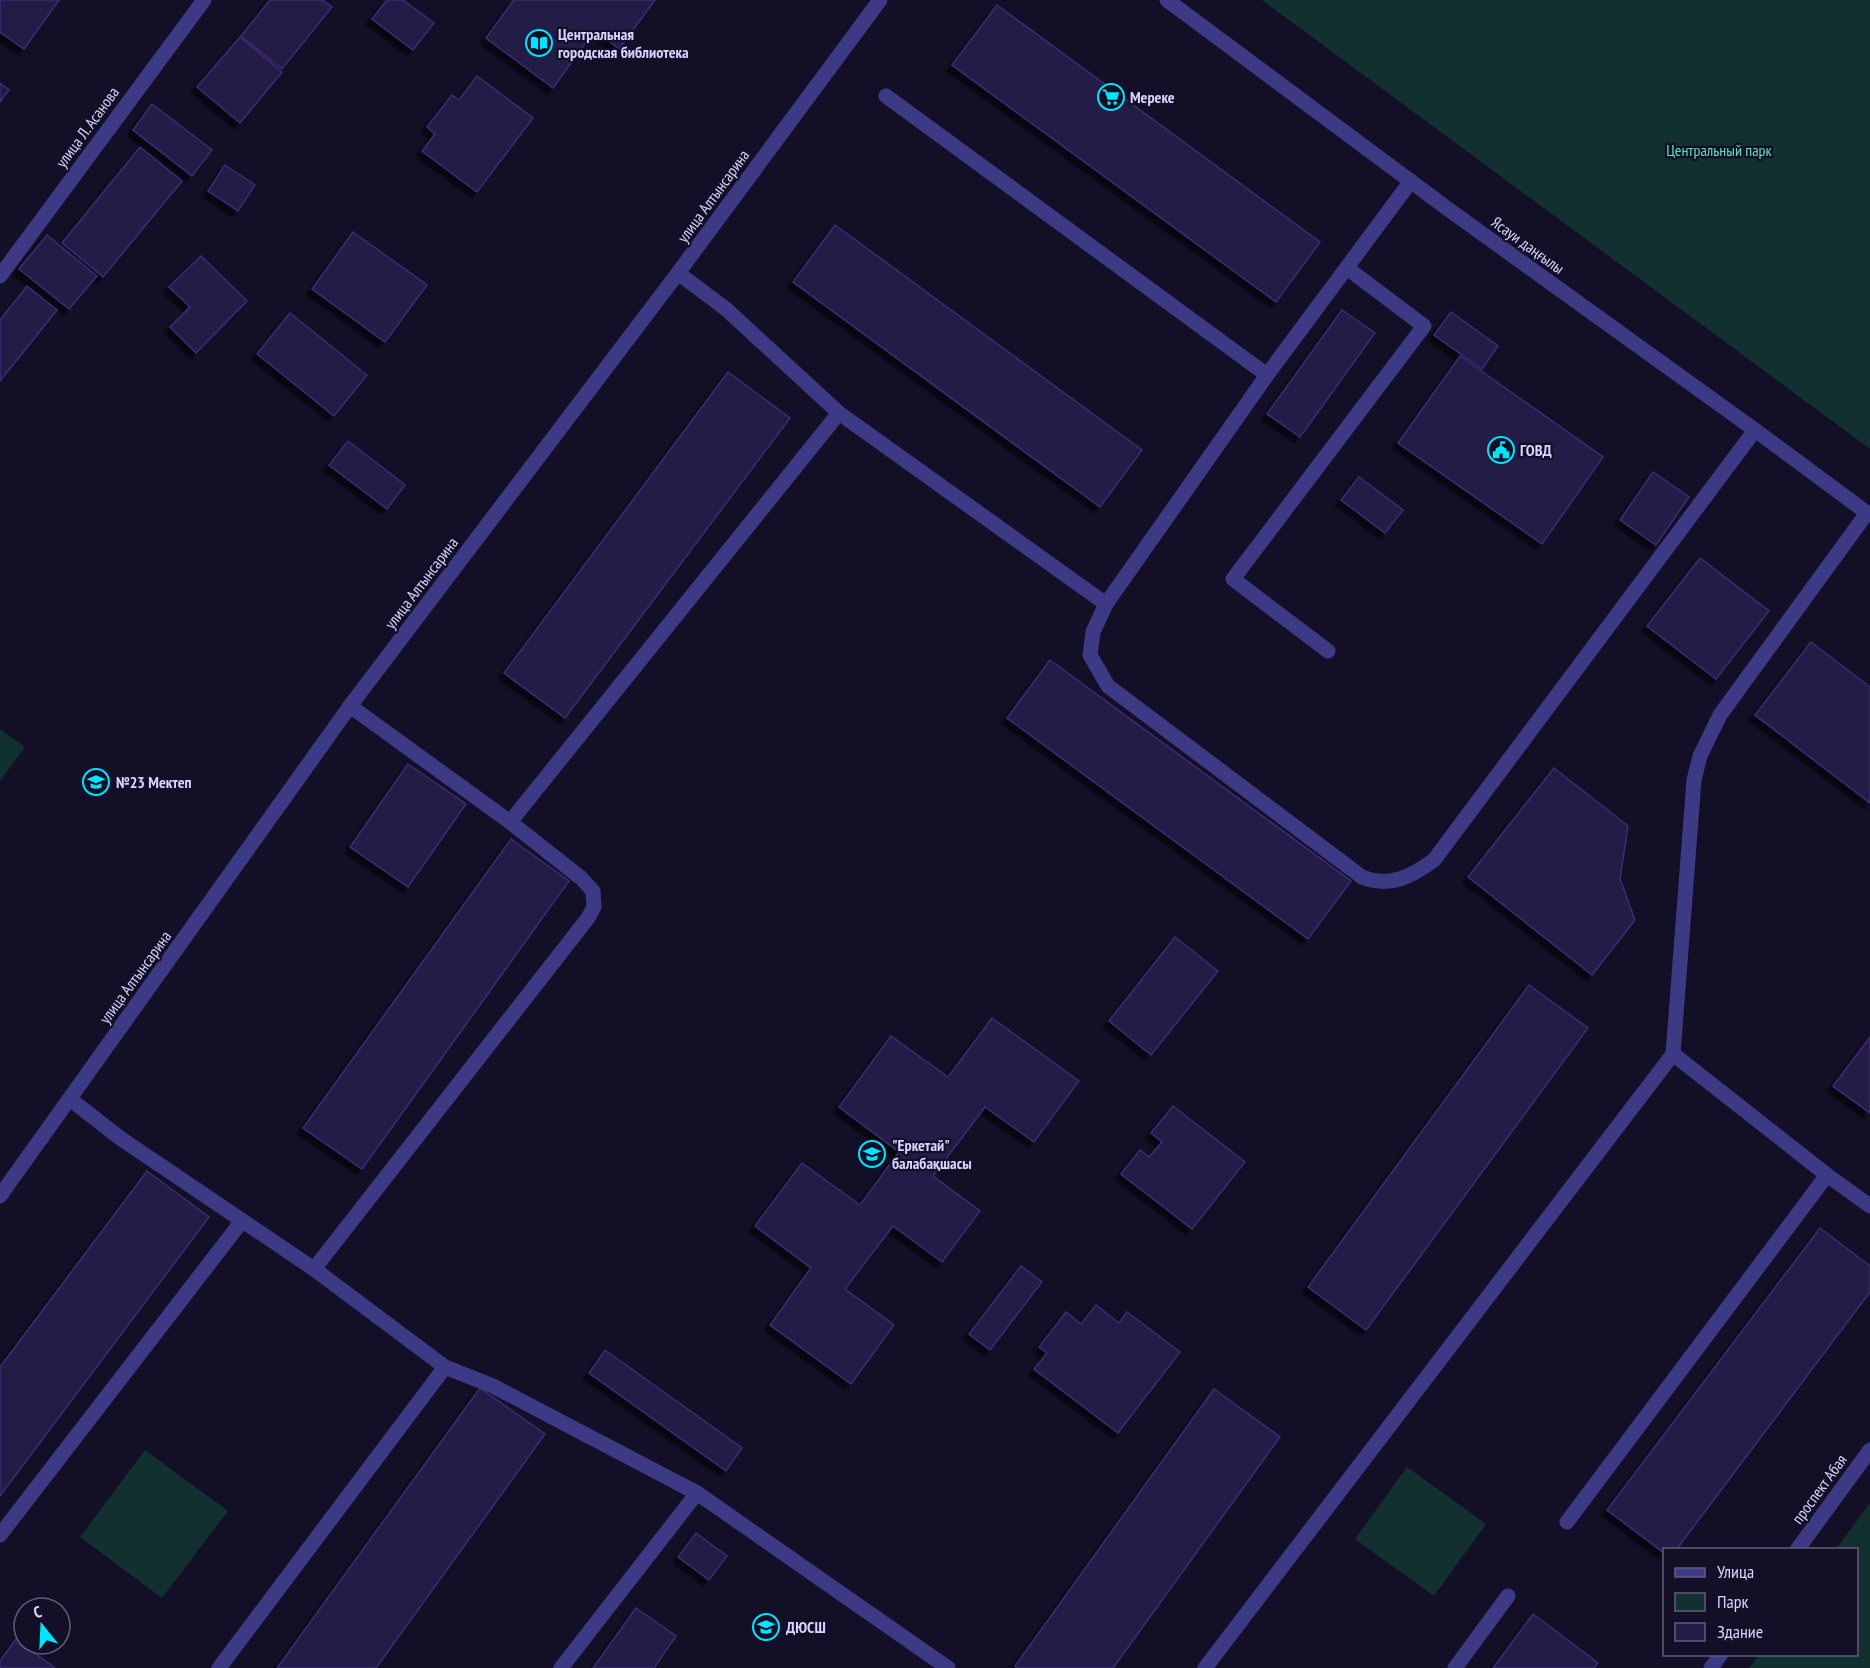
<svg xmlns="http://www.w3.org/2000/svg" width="1870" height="1668" font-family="'PT Sans Narrow',sans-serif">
<defs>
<filter id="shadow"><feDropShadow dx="-5.5" dy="5.5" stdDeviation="1.5" flood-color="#0009"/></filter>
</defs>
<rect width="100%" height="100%" fill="#130f26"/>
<g fill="#12302f">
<polygon points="1262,0 1870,0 1870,449"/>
<polygon points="0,729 25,747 0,781"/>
<polygon points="145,1450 228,1511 162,1598 80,1537"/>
<polygon points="1407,1467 1486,1524 1434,1596 1355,1539"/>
<polygon points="1870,1503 1870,1668 1749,1668 1759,1655 1856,1654 1856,1550 1836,1549"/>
</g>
<g fill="#241b47" stroke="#3b2d73" stroke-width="1.5" filter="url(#shadow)">
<polygon points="0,0 59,0 24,49 0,32"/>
<polygon points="270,0 322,0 332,7 282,69 241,36"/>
<polygon points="387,0 403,0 434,23 413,50 372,19"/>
<polygon points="514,0 655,0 619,49 595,30 553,88 486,38"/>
<polygon points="997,5 1320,242 1276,302 952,65"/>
<polygon points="240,37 282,72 240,123 197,87"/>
<polygon points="477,76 533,118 477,192 422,151 435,134 427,127 452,95 459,100"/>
<polygon points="0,83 9,90 0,102"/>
<polygon points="152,104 212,150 192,176 133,130"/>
<polygon points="140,147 182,181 103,277 62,243"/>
<polygon points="225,165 255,185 238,211 208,191"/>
<polygon points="835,225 1142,450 1100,507 793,282"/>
<polygon points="353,232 427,285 385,342 312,289"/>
<polygon points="47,235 97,276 69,309 19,269"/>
<polygon points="201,256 247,301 196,353 170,327 190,307 169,287"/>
<polygon points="27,286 57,310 0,381 0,320"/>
<polygon points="1342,310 1375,333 1300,437 1267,414"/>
<polygon points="1451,312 1498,346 1482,369 1434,335"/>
<polygon points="290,313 367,375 334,416 257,354"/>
<polygon points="1460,356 1603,457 1542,544 1398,443"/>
<polygon points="728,372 790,418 565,718 504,673"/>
<polygon points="348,441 405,485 387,509 329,465"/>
<polygon points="1653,472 1689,497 1656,545 1620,520"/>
<polygon points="1359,477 1403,510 1385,533 1341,500"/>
<polygon points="1700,558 1769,611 1716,679 1647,626"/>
<polygon points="1811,642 1870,687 1870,803 1755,715"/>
<polygon points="1050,660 1351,881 1308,939 1007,718"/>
<polygon points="408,764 466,804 408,887 350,847"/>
<polygon points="1554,768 1628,826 1620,879 1635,920 1592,975 1468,877"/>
<polygon points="511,839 569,881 362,1169 303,1128"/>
<polygon points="1175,937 1218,971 1151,1055 1109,1021"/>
<polygon points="1529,985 1588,1028 1366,1330 1308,1287"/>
<polygon points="992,1018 1079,1081 1034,1142 985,1107 933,1176 980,1211 942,1262 893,1226 845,1289 894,1325 851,1384 770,1325 811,1268 755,1226 802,1163 860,1205 899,1152 839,1107 891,1036 948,1077"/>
<polygon points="1870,1037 1870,1113 1833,1086"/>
<polygon points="1173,1106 1245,1162 1192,1229 1121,1174 1140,1150 1149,1157 1162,1142 1151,1133"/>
<polygon points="147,1171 209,1217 0,1496 0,1367"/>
<polygon points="1820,1228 1870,1266 1870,1292 1676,1550 1664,1550 1664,1553 1607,1510"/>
<polygon points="1021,1266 1042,1282 990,1350 969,1334"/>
<polygon points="1096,1305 1119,1323 1127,1312 1180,1352 1118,1433 1034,1369 1047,1353 1039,1347 1066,1312 1081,1324"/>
<polygon points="605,1350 742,1448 726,1471 589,1373"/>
<polygon points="480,1388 545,1434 376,1668 277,1668"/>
<polygon points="1214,1389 1280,1437 1113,1668 1017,1668 1015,1666"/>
<polygon points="696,1533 727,1556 709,1580 678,1557"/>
<polygon points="636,1608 676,1636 654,1668 593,1668"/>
<polygon points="1533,1614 1598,1663 1594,1668 1493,1668"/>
<polygon points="16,1639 55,1668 0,1668 0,1661"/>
</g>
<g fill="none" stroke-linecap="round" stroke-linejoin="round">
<g stroke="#3d3a85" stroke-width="15">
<polyline points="1167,0 1448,209 1755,430 1870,515"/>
<polyline points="886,96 1267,375"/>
<path d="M1411 181 1267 375 1106 604 1093 632 1090 655 1108 686 1362 877C1390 888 1411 877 1434 860L1755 430"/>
<polyline points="678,273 726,309 839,413 1106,604"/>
<polyline points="0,276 204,0"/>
<polyline points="1328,651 1233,579 1424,326 1347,268"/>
<polyline points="510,822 839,413"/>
<polyline points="1673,1054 1827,1175 1870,1206"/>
<polyline points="70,1099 120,1138 314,1269 445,1367 493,1386 697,1493 948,1668"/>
<polyline points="0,1196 350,706 678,273 880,0"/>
<polyline points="314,1269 588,918 594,907 593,891 581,878 510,822 350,706"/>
<polyline points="1567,1522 1827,1175"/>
<polyline points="0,1535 242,1221"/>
<polyline points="1797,1550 1870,1450"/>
<polyline points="219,1668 445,1367"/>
<polyline points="561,1668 697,1493"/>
<polyline points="1205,1668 1673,1054 1694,780 1700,756 1720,715 1867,513"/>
<polyline points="1455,1668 1508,1596"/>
<polyline points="1711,1668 1721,1654"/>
</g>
</g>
<defs>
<symbol id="library-ring" viewBox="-11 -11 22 22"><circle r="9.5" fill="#130f26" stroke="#00e5ff" stroke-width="1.5"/><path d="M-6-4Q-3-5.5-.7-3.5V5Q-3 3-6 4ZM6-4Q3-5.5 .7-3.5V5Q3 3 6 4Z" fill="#00e5ff"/></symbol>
<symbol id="supermarket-ring" viewBox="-11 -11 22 22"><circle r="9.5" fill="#130f26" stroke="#00e5ff" stroke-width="1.5"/><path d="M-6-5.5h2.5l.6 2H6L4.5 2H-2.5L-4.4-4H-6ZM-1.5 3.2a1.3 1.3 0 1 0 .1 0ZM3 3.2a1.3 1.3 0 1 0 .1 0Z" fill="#00e5ff"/></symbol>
<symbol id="civic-ring" viewBox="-11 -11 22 22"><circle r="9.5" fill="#130f26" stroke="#00e5ff" stroke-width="1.5"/><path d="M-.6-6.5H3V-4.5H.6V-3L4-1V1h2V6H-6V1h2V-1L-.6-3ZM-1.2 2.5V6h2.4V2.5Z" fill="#00e5ff"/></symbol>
<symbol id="school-ring" viewBox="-11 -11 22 22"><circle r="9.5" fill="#130f26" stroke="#00e5ff" stroke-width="1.5"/><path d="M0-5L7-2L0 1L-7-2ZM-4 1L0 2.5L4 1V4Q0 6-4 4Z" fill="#00e5ff"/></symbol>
</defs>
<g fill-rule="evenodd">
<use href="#library-ring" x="524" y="28" width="30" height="30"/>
<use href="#supermarket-ring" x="1096" y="82" width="30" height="30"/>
<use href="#civic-ring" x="1486" y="435" width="30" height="30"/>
<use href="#school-ring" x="81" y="767" width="30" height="30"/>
<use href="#school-ring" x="857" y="1139" width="30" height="30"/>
<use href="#school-ring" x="751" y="1612" width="30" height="30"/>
</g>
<g text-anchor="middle" stroke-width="4.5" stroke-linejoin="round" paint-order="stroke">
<g font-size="16" font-weight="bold" fill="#d9d4ff" stroke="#130f26" text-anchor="start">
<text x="558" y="40">Центральная<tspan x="558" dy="18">городская библиотека</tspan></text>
<text x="1130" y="103">Мереке</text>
<text x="1520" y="456">ГОВД</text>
<text x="116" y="788">№23 Мектеп</text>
<text x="892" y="1151">"Еркетай"<tspan x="892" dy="18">балабақшасы</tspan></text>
<text x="786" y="1633">ДЮСШ</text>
</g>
<g font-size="16" fill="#d9d4ff" stroke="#130f26">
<text transform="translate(87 127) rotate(-54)" y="6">улица Л. Асанова</text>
<text transform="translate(713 196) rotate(-54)" y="6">улица Алтынсарина</text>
<text transform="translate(1528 245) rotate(36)" y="6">Ясауи даңғылы</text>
<text transform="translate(421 583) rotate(-53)" y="6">улица Алтынсарина</text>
<text transform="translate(135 977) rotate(-54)" y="6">улица Алтынсарина</text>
<text transform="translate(1819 1489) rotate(-54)" y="6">проспект Абая</text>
</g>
<g font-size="16" fill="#5fe0c0" stroke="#130f26">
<text x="1719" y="156">Центральный парк</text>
</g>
</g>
<rect x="1663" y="1548" width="195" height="108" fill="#130f26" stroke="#625e7d" stroke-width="1.5"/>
<rect x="1675" y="1568" width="30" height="9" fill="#3d3a85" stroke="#625e7d" stroke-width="1.5"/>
<text x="1717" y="1578" font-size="18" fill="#d9d4ff">Улица</text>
<rect x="1675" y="1593" width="30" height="18" fill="#12302f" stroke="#625e7d" stroke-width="1.5"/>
<text x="1717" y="1608" font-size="18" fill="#d9d4ff">Парк</text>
<rect x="1675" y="1623" width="30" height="18" fill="#241b47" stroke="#625e7d" stroke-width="1.5"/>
<text x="1717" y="1638" font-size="18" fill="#d9d4ff">Здание</text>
<g transform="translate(42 1626) rotate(342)"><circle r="28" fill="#130f26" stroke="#625e7d" stroke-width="1.5"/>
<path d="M0-4.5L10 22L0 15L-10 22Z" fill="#00e5ff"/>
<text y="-9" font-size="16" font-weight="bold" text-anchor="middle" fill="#d9d4ff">С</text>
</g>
</svg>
